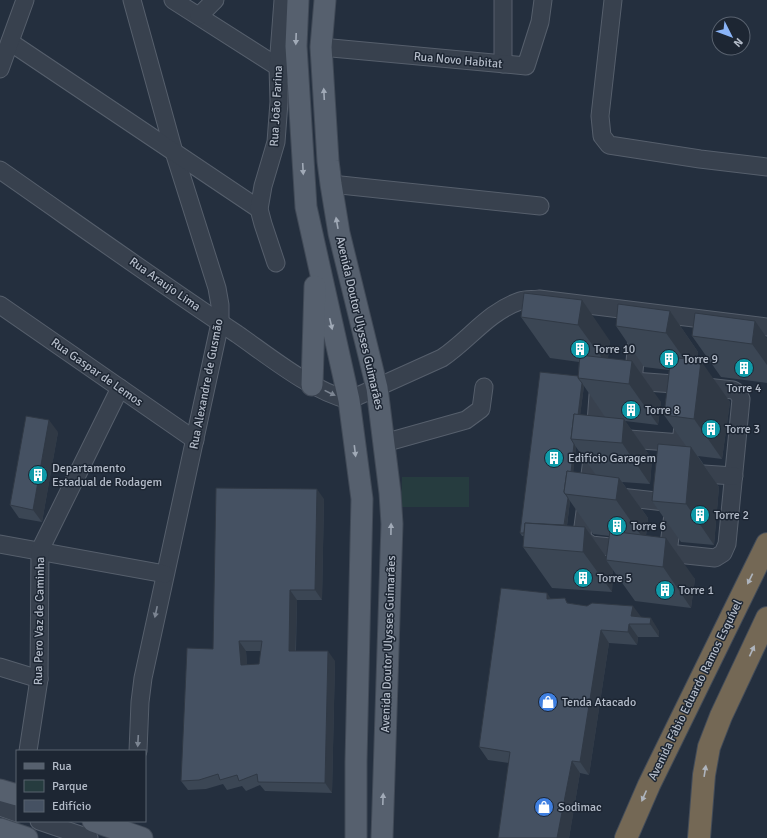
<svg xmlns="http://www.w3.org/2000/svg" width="767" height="838" font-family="Signika,sans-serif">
<rect width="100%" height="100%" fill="#242f3e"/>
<polygon fill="#263c3f" points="402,477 469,477 469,507 401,507"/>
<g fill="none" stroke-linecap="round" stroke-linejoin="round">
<defs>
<g id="minor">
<polyline points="132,0 174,152 217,288 220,305 220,323 143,678 140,702 138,751"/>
<polyline points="173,0 286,72"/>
<polyline points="503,0 503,64"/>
<polyline points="613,0 600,116 602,136 609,145 700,159 767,167"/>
<polyline points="199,16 215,0"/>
<polyline points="10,42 259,209"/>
<polyline points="321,47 526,66 540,22 543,0"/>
<polyline points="0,69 25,0"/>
<path d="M0 170C79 225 157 281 237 334 270 357 310 390 349 400L442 358C469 340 488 312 520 301 526 299 533 300 539 299L767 327"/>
<polyline points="331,184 540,206"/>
<polyline points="276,263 263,224 259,209 263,186 276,142 279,102 278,67 283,0"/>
<polyline points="0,305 195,440"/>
<polyline points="627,380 633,381 638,332"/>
<polyline points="603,384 598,395 595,437 582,534 584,540 591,545 715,558 723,553 727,544 741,399 738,393 733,390 688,385 633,381"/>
<polyline points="616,438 681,443 684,417"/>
<polyline points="384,443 466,420 481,409 484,387"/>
<polyline points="688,473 734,476"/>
<polyline points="611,496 674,503"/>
<polyline points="0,544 165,574"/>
<polyline points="668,552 674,507"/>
<polyline points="0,667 39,679"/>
<polyline points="28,751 39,679 40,550 120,388"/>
<polyline points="0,807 17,813"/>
<polyline points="39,821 89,838"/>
</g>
<g id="major">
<polyline points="298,0 296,46 306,207 349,400 362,499 356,762 356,838"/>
<polyline points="325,0 321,47 328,161 331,184 339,233 377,388 390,493 392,524 382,838"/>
<polyline points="312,385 315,286"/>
<polyline points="0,790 17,795"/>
<polyline points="93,821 142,838"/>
<polyline points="0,829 27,838"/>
</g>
<g id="highway">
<polyline points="626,838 649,785 767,544"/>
<polyline points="699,838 704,775 709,747 721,716 767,618"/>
</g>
</defs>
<use href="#minor" stroke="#565f6c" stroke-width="19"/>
<use href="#major" stroke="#414a57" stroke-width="23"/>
<use href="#highway" stroke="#434c59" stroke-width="24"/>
<use href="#minor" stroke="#38414e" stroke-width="17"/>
<use href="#major" stroke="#56606e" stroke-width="21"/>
<use href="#highway" stroke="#746855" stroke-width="22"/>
</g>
<g fill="#3b4654" fill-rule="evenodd">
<path d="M524 293 610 341 608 358 661 402 658 425 625 421 652 459 650 484 622 482 648 518 646 536 695 579 691 608 635 601 613 570 612 592 552 588 523 547 524 536H522L520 533 578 376 579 362 550 358 521 317ZM584 386 605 417 580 415ZM576 447 596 475 573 472ZM570 501 593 534 609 536 607 558 585 527 567 526Z"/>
<polygon points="670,311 698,352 697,360 730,402 722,459 698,456 719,487 714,545 681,542 652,501 686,446 664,415 669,370 644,367 616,326"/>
<polygon points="692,336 767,338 767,383 721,377"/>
<polygon points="58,432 42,522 19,518 10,505"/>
<path d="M324 499 322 600H297L296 651 335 661 332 793 265 791 260 785 246 791 242 786 227 790 223 784 206 789 188 790 181 781 213 649ZM246 651H261L259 664 247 665Z"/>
<polygon points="551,599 569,603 641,617 659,631 659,637 638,637 637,645 609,643 589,775 580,773 569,838 498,838 509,763 488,760 479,747"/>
</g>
<g fill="#303945">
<polygon points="582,300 610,341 607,365 578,325"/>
<polygon points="670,311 698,352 695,374 666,333"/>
<polygon points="755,321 767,338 767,365 752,344"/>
<polygon points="632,361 661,402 658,425 629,384"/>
<polygon points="701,361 730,402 722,459 694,419"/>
<polygon points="582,383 584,386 577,439 575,439"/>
<polygon points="624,419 652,459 650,484 622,443"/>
<polygon points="49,420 58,432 42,522 33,510"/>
<polygon points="574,444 576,447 571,494 568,494"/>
<polygon points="691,447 719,487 714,545 686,504"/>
<polygon points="619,478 648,518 645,541 616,500"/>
<polygon points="317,489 324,499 322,600 315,590"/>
<polygon points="568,498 570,501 565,541 563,538"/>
<polygon points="585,527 609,561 606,560 613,570 612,592 583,552"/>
<polygon points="666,538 695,579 691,608 663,567"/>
<polygon points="290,590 297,600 295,661 289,651"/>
<polygon points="547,593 556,606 547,599"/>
<polygon points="633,606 642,618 631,616"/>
<polygon points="651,618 659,631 659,637 650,624"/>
<polygon points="629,624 638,637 637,645 628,632"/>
<polygon points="601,630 609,643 589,775 580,762"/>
<polygon points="239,641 246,651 248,675 241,665"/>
<polygon points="328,651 335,661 332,793 325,783"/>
<polygon points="572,761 580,773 569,838 557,838"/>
</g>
<g fill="#455162" stroke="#303945" fill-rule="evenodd">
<polygon points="524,293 582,300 578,325 521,317"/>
<polygon points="618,304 670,311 666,333 616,326"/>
<polygon points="695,313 755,321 752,344 692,336"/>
<polygon points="580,355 632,361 629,384 578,378"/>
<polygon points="671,357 701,361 694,419 664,415"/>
<polygon points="540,372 578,376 578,378 582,383 578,415 574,414 571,439 574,444 571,472 567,471 564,492 568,498 564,525 525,523 524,533 520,533"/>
<polygon points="574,414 624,419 622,443 571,439"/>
<polygon points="26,416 49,420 33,510 10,505"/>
<polygon points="658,444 691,447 686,504 652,501"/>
<polygon points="567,471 619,478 616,500 565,494 564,492"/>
<path d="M216 488 317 489 315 590H290L289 651H328L325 783 258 782 257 774 239 781 237 775 220 780 218 774 199 780 181 781 187 648 213 649ZM239 641H262L259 664 241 665Z"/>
<polygon points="525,523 585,527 583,552 523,547"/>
<polygon points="610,531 666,538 663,567 606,560"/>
<polygon points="501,588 547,593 547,599 565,598 567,603 587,606 592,603 633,606 631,616 651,618 650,624 629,624 628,632 601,630 580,762 572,761 557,838 498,838 510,752 479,747"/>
</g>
<defs><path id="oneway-solid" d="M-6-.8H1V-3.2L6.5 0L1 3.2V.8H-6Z"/></defs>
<g fill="#a1aab7">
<use href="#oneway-solid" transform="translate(296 39) rotate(92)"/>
<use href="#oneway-solid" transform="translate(324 94) rotate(-93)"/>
<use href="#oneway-solid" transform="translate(303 169) rotate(87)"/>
<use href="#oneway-solid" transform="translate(337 223) rotate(-100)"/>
<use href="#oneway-solid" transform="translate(331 324) rotate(77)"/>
<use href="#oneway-solid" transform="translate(355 451) rotate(83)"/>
<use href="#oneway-solid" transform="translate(391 529) rotate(-89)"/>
<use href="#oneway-solid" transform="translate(383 799) rotate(-88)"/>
</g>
<g fill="#7c8592">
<use href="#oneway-solid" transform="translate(330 393) rotate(26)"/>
<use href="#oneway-solid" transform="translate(156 612) rotate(102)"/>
<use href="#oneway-solid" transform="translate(138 741) rotate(93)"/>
</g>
<g fill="#aeb4bd">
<use href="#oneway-solid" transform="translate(750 579) rotate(116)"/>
<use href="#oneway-solid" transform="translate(752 651) rotate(-65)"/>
<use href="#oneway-solid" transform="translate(705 771) rotate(-81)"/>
<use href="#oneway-solid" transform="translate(644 796) rotate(114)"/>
</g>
<defs>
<symbol id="building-disc" viewBox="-11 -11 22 22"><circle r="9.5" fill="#0f9aa8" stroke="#1d2633"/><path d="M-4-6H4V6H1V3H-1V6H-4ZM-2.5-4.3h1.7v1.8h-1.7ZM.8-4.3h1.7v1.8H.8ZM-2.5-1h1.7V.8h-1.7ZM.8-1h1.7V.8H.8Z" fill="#fff"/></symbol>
<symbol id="shop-disc" viewBox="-11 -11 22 22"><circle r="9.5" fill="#3f7fe0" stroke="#1d2633"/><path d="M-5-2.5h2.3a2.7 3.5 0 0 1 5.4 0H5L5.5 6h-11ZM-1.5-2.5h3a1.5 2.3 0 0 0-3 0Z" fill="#fff"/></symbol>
</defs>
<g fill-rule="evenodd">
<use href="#building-disc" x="569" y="338" width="22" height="22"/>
<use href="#building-disc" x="658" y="348" width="22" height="22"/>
<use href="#building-disc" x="733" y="357" width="22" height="22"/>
<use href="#building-disc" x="620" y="399" width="22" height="22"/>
<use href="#building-disc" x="700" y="418" width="22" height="22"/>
<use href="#building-disc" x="543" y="447" width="22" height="22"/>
<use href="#building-disc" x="27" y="464" width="22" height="22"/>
<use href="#building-disc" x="689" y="504" width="22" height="22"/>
<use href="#building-disc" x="606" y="515" width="22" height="22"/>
<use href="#building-disc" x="572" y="567" width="22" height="22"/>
<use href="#building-disc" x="654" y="579" width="22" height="22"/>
<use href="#shop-disc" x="537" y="691" width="22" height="22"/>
<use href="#shop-disc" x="533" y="796" width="22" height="22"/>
</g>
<g text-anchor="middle" stroke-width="3" stroke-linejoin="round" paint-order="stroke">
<g font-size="12" fill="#b4bcc9" stroke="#1d2633">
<text transform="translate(458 60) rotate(5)" y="4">Rua Novo Habitat</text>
<text transform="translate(276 106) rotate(-87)" y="4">Rua João Farina</text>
<text transform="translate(165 284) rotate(35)" y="4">Rua Araujo Lima</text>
<text transform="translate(360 323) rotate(77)" y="4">Avenida Doutor Ulysses Guimarães</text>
<text transform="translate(97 372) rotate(35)" y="4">Rua Gaspar de Lemos</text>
<text transform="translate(206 384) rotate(-79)" y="4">Rua Alexandre de Gusmão</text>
<text transform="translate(39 621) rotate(-89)" y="4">Rua Pero Vaz de Caminha</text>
<text transform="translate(388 644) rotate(-88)" y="4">Avenida Doutor Ulysses Guimarães</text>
<text transform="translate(695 690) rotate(-64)" y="4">Avenida Fábio Eduardo Ramos Esquível</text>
</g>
<g font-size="12" fill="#b4bcc9" stroke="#1d2633" text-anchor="start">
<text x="594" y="353">Torre 10</text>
<text x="683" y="363">Torre 9</text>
<text x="744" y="392" text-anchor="middle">Torre 4</text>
<text x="645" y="414">Torre 8</text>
<text x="725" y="433">Torre 3</text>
<text x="568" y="462">Edifício Garagem</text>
<text x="52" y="472">Departamento<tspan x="52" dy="14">Estadual de Rodagem</tspan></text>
<text x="714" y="519">Torre 2</text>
<text x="631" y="530">Torre 6</text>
<text x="597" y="582">Torre 5</text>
<text x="679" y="594">Torre 1</text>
<text x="562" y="706">Tenda Atacado</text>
<text x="558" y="811">Sodimac</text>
</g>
</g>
<rect x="16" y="750" width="130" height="72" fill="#1d2633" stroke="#59626f"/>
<rect x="24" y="763" width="20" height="6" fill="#56606e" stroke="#59626f"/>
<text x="52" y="770" font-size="12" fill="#b4bcc9">Rua</text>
<rect x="24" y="780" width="20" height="12" fill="#263c3f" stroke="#59626f"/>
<text x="52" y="790" font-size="12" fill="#b4bcc9">Parque</text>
<rect x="24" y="800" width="20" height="12" fill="#455162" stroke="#59626f"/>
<text x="52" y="810" font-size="12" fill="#b4bcc9">Edifício</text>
<g transform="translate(731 36) rotate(132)"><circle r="19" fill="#1d2633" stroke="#59626f"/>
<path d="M0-3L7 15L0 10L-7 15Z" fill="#8ab4f8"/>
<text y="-6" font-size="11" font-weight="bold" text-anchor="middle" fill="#b4bcc9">N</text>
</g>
</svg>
